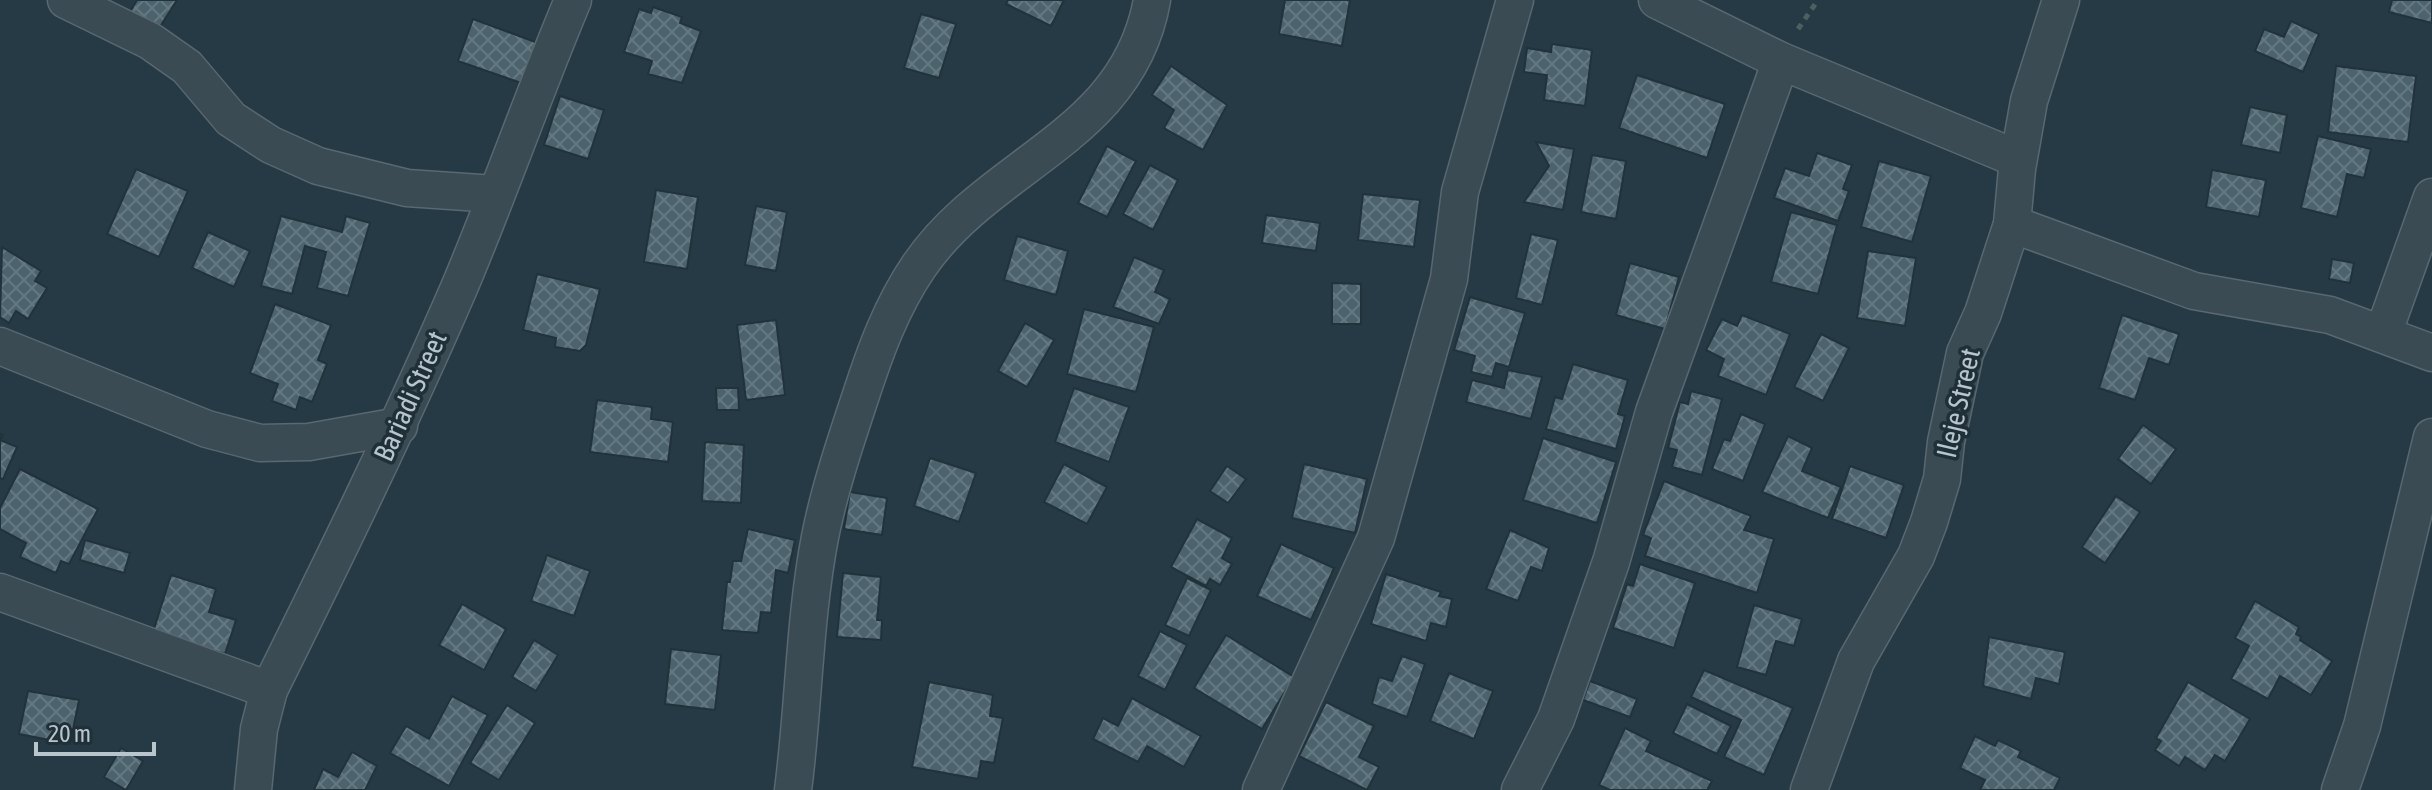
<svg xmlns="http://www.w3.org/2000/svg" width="2432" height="790" font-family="'Asap Condensed',sans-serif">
<defs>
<pattern id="building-cross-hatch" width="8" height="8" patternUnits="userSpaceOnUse" patternTransform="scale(2)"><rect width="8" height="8" fill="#4c636d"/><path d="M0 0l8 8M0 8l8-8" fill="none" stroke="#647881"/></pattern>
</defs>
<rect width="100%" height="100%" fill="#263a45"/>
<g fill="url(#building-cross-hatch)" stroke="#21323b" stroke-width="2">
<polygon points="137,0 177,0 158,30 130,12"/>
<polygon points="1008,0 1064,0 1051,26 1006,4"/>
<polygon points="1285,0 1350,0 1342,46 1279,34"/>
<polygon points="2392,0 2432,0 2432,23 2389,12"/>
<polygon points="653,7 682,17 680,23 701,31 682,83 648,74 652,61 624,52 639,9 651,13"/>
<polygon points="921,14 956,24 939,78 904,68"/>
<polygon points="473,19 538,43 524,84 458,61"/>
<polygon points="2291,21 2319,34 2303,72 2255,51 2264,29 2284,37"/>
<polygon points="1552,44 1592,50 1585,106 1544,100 1547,75 1524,72 1527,48 1551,52"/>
<polygon points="1171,66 1227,105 1203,150 1164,128 1174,110 1152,95"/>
<polygon points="2336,66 2416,76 2408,142 2328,132"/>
<polygon points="1637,75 1725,104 1707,158 1619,128"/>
<polygon points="560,96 604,110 588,159 544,145"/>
<polygon points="2250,107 2287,115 2280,153 2241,145"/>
<polygon points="2318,136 2371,149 2364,178 2347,174 2337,217 2301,208"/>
<polygon points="1536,142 1574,149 1563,210 1524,202 1549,166"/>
<polygon points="1107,146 1136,161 1107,217 1078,203"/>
<polygon points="1817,153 1852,165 1843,189 1849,191 1838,221 1774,198 1785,168 1809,176"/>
<polygon points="1592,155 1626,161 1616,219 1581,212"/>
<polygon points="1879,161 1931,176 1912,242 1861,227"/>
<polygon points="1150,165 1178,180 1153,230 1123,214"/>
<polygon points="136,169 188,191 159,257 107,234"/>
<polygon points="2212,170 2266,180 2259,217 2206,207"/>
<polygon points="656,190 698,197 687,269 644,262"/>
<polygon points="1363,194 1420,200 1414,247 1358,240"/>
<polygon points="756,206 787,212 776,271 745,265"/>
<polygon points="1791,212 1837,225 1818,294 1771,282"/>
<polygon points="1266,215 1320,223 1316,251 1262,243"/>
<polygon points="281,216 342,232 346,216 370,223 348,296 317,288 326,252 305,246 292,294 261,286"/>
<polygon points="208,232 250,251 234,287 192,268"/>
<polygon points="1531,234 1558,240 1542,305 1516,298"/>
<polygon points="1017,236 1068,251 1056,295 1004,280"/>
<polygon points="2,247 41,271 35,281 47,288 28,319 16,311 9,323 0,317"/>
<polygon points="1868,251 1916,258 1905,326 1857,318"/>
<polygon points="1134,257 1164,270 1155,292 1170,299 1159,324 1113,307"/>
<polygon points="2332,259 2354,263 2350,283 2329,279"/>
<polygon points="1630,263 1679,277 1665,329 1616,315"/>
<polygon points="537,274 600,289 586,345 580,351 555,347 556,338 523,330"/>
<polygon points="1332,283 1361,284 1361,324 1332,324"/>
<polygon points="1470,297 1525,313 1509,367 1496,363 1492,377 1471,372 1475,356 1454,350"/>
<polygon points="275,304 331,325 318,360 327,364 312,402 300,397 296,410 272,401 278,384 250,373"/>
<polygon points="1084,309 1154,327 1136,392 1067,374"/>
<polygon points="1742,315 1790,334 1766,395 1718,376 1724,359 1706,350 1722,319 1737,326"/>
<polygon points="2122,315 2179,334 2169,365 2149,358 2135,400 2099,388"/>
<polygon points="776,320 785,395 746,400 737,325"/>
<polygon points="1025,323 1054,340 1027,387 998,371"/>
<polygon points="1821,334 1849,348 1823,401 1794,387"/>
<polygon points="1573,364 1628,380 1618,414 1625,416 1616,449 1546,429 1555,397 1562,399"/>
<polygon points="1508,370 1542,377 1531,419 1466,402 1472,380 1504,388"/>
<polygon points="716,388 738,388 739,410 717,410"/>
<polygon points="1074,388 1129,407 1109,462 1055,442"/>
<polygon points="1691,391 1722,399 1702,475 1672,467 1677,450 1668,448 1680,402 1688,404"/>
<polygon points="597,400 652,407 651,419 673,422 668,462 590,452"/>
<polygon points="1741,414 1765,424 1743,481 1712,469 1724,439 1730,441"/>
<polygon points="2143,425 2176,449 2151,484 2118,459"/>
<polygon points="0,434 3,435 0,440 17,447 3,479 0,478"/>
<polygon points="1788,436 1812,448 1802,471 1841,487 1828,518 1762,492"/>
<polygon points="1543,438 1616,462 1597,523 1523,500"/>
<polygon points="705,442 744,445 741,503 702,501"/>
<polygon points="930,458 976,473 959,522 914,506"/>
<polygon points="1064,464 1107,487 1087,524 1044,502"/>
<polygon points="1304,464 1367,479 1355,533 1292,518"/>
<polygon points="1227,466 1246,479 1228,503 1210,491"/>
<polygon points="1850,466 1904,485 1886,538 1832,519"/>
<polygon points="20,469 98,509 69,564 61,561 56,573 20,557 26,543 0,529 0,508"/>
<polygon points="1664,481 1751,516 1744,530 1774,539 1757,593 1645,556 1651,538 1643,535"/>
<polygon points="850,492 887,498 882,535 844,529"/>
<polygon points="2116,496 2140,512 2105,563 2082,547"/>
<polygon points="1197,519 1232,538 1222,558 1232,564 1220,585 1210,579 1206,586 1171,567"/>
<polygon points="748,529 795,540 788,573 776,570 771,613 761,612 758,633 722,630 727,582 730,582 733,561 741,561"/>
<polygon points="1510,530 1549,548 1542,571 1531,567 1518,601 1486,589"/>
<polygon points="85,540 130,553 124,573 80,560"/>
<polygon points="1281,544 1334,568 1311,620 1257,596"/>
<polygon points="547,555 590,571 574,616 531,601"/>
<polygon points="1640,564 1695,583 1674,648 1613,628 1627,584 1633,586"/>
<polygon points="843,573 881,577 877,620 882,620 881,640 837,637"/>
<polygon points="1386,574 1441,592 1439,596 1452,599 1446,627 1431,623 1426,641 1371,624"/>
<polygon points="171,575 216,589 209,612 236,620 225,654 153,632"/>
<polygon points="1187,578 1211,590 1189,636 1165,625"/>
<polygon points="2255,601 2299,627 2296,634 2301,637 2300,640 2332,661 2311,695 2280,676 2268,699 2231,679 2249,646 2235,638"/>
<polygon points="462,604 506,629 484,670 439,645"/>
<polygon points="1754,605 1802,619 1794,646 1776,641 1766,675 1737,667"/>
<polygon points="1160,631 1187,645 1165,690 1138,676"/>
<polygon points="1226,635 1294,677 1262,729 1194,688"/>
<polygon points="1989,637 2065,652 2059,684 2036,678 2031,699 1983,686"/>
<polygon points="534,640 558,655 536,691 512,677"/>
<polygon points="671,649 721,655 715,710 665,704"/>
<polygon points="1402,656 1425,664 1407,717 1372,704 1379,677 1392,681"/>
<polygon points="1704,670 1793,708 1764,775 1724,757 1741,720 1691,697"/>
<polygon points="1449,673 1493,691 1474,739 1430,721"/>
<polygon points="1590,681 1637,699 1630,717 1583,700"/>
<polygon points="929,682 993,695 990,716 1003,718 994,763 981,761 978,779 912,767"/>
<polygon points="2188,682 2250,719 2225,761 2215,755 2205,770 2185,757 2179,766 2155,750 2161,741 2156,738"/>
<polygon points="28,691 79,700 70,744 19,734"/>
<polygon points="452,696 488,715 449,786 390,753 406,726 429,739"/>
<polygon points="1132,698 1201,736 1184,767 1147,746 1138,762 1093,739 1103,718 1118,726"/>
<polygon points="1326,702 1374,726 1359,757 1379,767 1367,790 1299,756"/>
<polygon points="1687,704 1731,726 1717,754 1673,733"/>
<polygon points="507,705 535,723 499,780 470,763"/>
<polygon points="1625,728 1651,741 1646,751 1712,781 1707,790 1610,790 1599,785"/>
<polygon points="1975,736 1995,746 1998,740 2021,751 2018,757 2060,778 2054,790 1980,790 1985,780 1960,768"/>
<polygon points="121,748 143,761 126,790 104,777"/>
<polygon points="352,752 377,766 365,790 314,790 323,769 338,777"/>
</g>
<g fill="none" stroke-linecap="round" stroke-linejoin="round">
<defs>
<g id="minor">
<polyline points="66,0 150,41 187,67 231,119 271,145 318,166 407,188 495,194"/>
<polyline points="1657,0 1781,61 2018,159"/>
<polyline points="2012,224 2194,291 2330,315 2432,353"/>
<polyline points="2383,334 2432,197"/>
<polyline points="0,346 207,429 260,443 309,442 399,426"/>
<polyline points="0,592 269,690"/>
<path d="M253 790 259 729 269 690C335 557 400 424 459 288 499 194 533 95 573 0"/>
<path d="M793 790C804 706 804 621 820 537 829 491 845 443 860 398 875 352 891 307 919 266 990 162 1128 137 1152 0"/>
<polyline points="1261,790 1376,538 1449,279 1460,192 1515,0"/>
<polyline points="1520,790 1556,719 1611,562 1654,412 1781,61"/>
<polyline points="1809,790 1856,661 1916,556 1929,522 1942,479 1946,442 1965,353 1983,313 2012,224 2017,169 2029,101 2061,0"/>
<polyline points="2340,790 2362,726 2432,437"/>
</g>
</defs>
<use href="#minor" stroke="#596871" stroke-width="39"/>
<polyline stroke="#48635f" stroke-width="5" stroke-dasharray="6 6" stroke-linecap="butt" points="1798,29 1818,0"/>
<use href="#minor" stroke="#3a4b54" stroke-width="36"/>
</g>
<g text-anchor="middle" stroke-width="7" stroke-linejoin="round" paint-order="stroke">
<g font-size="28" fill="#b8c5cd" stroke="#1f3039">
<text transform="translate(410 396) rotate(-66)" y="10">Bariadi Street</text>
<text transform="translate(1958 403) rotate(-77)" y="10">Ileje Street</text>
</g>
</g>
<path d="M36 742v12h118v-12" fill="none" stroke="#b8c5cd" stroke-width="4"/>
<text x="48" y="742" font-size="24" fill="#b8c5cd" stroke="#1f3039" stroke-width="6" paint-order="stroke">20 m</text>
</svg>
